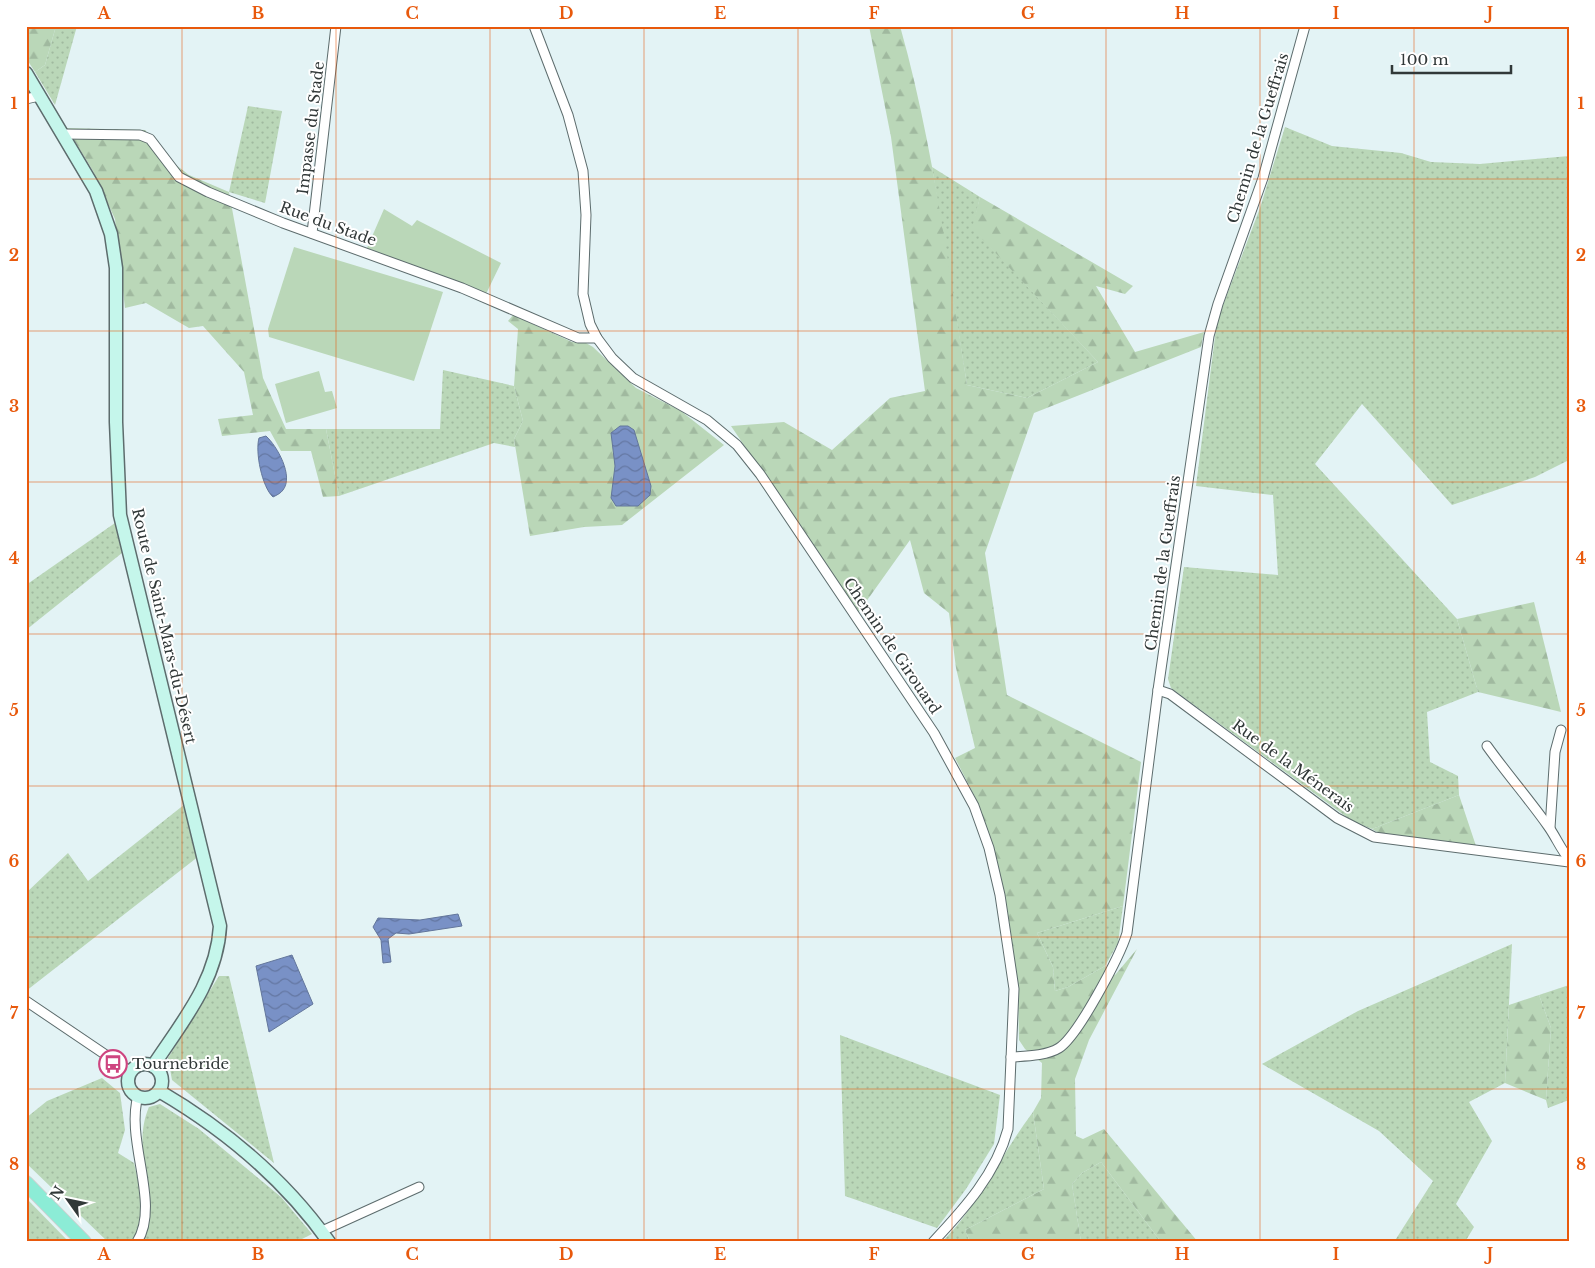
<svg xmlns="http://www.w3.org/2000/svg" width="1595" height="1268" font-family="'Libre Baskerville',serif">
<defs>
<pattern id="grass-dots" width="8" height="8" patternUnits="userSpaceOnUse" patternTransform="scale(1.25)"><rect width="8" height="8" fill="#bad7b8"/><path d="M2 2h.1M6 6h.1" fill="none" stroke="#a0b99f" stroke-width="1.8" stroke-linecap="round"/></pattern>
<pattern id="forest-firs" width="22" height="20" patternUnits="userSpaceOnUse" patternTransform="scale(1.25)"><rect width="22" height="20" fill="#bad7b8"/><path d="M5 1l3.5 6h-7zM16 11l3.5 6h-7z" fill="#a0b99f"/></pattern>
<pattern id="water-waves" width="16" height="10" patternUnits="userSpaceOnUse" patternTransform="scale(1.25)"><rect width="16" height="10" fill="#7991c6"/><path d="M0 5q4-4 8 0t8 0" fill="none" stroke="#6477a2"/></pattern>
</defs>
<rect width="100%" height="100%" fill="#e3f3f5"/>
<g fill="url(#grass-dots)">
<polygon points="56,26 77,26 55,105 35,72 45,65"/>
<polygon points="248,106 282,111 265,203 229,192"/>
<polygon points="1285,127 1332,146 1401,153 1431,162 1480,164 1569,156 1569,460 1535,477 1452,505 1362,404 1315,464 1457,619 1478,692 1427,712 1430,762 1458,776 1459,795 1372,829 1352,821 1171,688 1168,679 1184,567 1278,575 1273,495 1196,486 1217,321 1260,208"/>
<polygon points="932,167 980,197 973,228 1098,362 1027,398 967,385"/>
<polygon points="443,370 514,386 523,421 514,439 515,447 494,443 339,496 326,429 440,429"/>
<polygon points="115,523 122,553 26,630 26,585"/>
<polygon points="185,804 199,856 26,991 26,893 68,853 88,881"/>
<polygon points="1123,906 1118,943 1105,966 1068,987 1055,991 1053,967 1037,933"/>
<polygon points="1512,944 1505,1083 1469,1102 1492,1141 1456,1204 1474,1227 1465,1242 1394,1242 1433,1181 1379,1131 1262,1064 1358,1011"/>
<polygon points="219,976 229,976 274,1163 172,1080 168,1058"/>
<polygon points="1569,985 1569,1100 1548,1108 1546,1100 1551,1028 1539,995"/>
<polygon points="840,1035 1000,1095 994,1144 966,1189 937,1228 845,1196"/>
<path d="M102 1078 120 1093 125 1130 118 1153 134 1163C140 1189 148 1218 131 1242H108L26 1163V1118L47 1101Z"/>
<path d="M160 1104 199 1129 281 1197 312 1234 296 1242H143C163 1199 129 1153 149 1107Z"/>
<path d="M1033 1112 1044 1189 965 1230 970 1242H942C979 1205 1001 1154 1033 1112Z"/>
<polygon points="1101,1162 1161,1242 1081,1242 1072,1184 1082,1173"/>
<polygon points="26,1198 69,1242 26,1242"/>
</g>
<g fill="url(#forest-firs)">
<polygon points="26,26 56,26 45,65 35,72 26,58"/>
<path d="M869 26H900C933 143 948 265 967 385L1027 398 1098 362 972 228 980 197 1133 286 1125 294 1096 286 1135 352 1204 332 1201 347 1034 413 985 553 1007 695 1141 762 1123 906 1037 933 1053 967 1055 991 1068 987 1105 966 1115 975 1137 949 1089 1040 1075 1079 1076 1136 1083 1139 1104 1129 1198 1242H1161L1101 1162 1082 1173 1072 1184 1081 1242H970L965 1230 1044 1189 1033 1112 1041 1098 1042 1063 1025 1049 1019 1040 1018 995 1009 922 975 797 955 758 975 748 956 668 949 613 924 593 910 540 858 613 731 426 784 422 832 450 890 398 925 391 891 137Z"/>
<polygon points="67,128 145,130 176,165 189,175 229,192 263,378 286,429 326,429 339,496 323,497 311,451 281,451 270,431 222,436 218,419 253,415 244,372 203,326 189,328 146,303 125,308 115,219 93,171"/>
<polygon points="513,315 572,342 586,343 593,347 636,388 681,411 724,445 622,525 584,527 530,536 514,439 523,421 514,386 518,329 508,321"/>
<polygon points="1534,602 1561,712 1478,692 1457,619"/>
<polygon points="1459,795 1476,846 1379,833 1372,829"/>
<polygon points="1539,995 1551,1028 1546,1100 1505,1083 1509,1005"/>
</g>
<g fill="#bad7b8">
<polygon points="384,209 412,226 417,220 501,263 486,294 367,248"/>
<polygon points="294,247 443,292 414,381 269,337 268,329"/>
<polygon points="319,371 325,392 332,391 337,408 286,423 275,384"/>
</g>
<g fill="url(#water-waves)" stroke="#63769b">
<polygon points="620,426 628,426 634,430 651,486 650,495 638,506 616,506 611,498 615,466 611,433"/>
<path d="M266 436C277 446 294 476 283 490 281 493 277 495 273 497 262 487 255 452 259 438Z"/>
<polygon points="458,914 462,926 409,934 396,933 388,939 391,962 383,963 381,940 373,927 378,918 420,920"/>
<polygon points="292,955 313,1004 269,1032 256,966"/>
</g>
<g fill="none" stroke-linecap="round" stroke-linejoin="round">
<defs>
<g id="minor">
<path d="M534 26 568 115 583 171 586 215 583 294 590 324 597 338 612 358 633 378 707 420 737 445 760 474 934 733 974 806 989 848 1000 895 1014 989 1008 1129C996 1174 964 1209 933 1242"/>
<polyline points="26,99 39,96"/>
<polyline points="63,134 140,135 150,139 179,177 208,192 283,223 462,288 578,338 597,338"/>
<polyline points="312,233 336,26"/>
<polyline points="1158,690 1170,694 1337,818 1374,837 1569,862"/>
<path d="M1487 746C1507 774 1529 799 1548 826 1556 837 1560 848 1569 859"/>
<polyline points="1550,828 1555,752 1561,730"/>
<polyline points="26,1001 131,1072"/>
<path d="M1011 1057C1026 1056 1046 1056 1059 1048 1078 1036 1120 956 1127 933L1158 690 1209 336 1218 304 1263 178 1305 26"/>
<polyline points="322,1231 419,1187"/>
<path d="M137 1242C161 1204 125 1141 138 1096"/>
</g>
<g id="secondary">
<path d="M26 73 96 191 111 234 116 268V422L120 515 220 926C217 981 182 1022 153 1066"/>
<circle cx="145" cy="1081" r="17"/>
<path d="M159 1091C224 1129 285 1180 329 1242"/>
</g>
<polyline id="primary" points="26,1183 84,1242"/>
</defs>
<use href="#minor" stroke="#5d6c6d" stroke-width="11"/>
<use href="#secondary" stroke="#5d6c6d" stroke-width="15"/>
<use href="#primary" stroke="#cecfcf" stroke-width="16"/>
<use href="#minor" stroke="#fff" stroke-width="9"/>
<use href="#secondary" stroke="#c5f6eb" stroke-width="12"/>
<use href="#primary" stroke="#8cecd6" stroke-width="14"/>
</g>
<path fill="none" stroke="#e8590c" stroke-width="1" stroke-opacity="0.55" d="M182 26V1242M336 26V1242M490 26V1242M644 26V1242M798 26V1242M952 26V1242M1106 26V1242M1260 26V1242M1414 26V1242M26 179H1569M26 331H1569M26 482H1569M26 634H1569M26 786H1569M26 937H1569M26 1089H1569"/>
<defs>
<symbol id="bus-ring" viewBox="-11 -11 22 22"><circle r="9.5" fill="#fff" stroke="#ce4580" stroke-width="1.5"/><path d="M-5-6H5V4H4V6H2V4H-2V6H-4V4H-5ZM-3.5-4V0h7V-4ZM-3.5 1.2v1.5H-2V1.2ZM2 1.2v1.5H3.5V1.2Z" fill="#ce4580"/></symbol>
</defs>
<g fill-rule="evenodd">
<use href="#bus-ring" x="97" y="1048" width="32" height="32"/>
</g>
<g text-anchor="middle" stroke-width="4" stroke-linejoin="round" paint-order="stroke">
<g font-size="15" fill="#313838" stroke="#fff">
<text transform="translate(311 128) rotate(-83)" y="5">Impasse du Stade</text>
<text transform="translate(1258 138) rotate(-73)" y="5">Chemin de la Gueffrais</text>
<text transform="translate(328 224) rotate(20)" y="5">Rue du Stade</text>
<text transform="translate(1163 563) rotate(-82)" y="5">Chemin de la Gueffrais</text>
<text transform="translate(164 626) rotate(77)" y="5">Route de Saint-Mars-du-Désert</text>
<text transform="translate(892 646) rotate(56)" y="5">Chemin de Girouard</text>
<text transform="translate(1293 766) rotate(36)" y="5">Rue de la Ménerais</text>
</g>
<g font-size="15" fill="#313838" stroke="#fff" text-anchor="start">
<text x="132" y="1069">Tournebride</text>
</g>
</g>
<rect width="1595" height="1268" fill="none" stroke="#ffffff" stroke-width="55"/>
<g transform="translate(68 1200) rotate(303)" stroke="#ffffff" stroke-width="4" paint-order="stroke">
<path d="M0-4L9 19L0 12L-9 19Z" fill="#313838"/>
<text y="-8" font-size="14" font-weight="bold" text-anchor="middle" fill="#313838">N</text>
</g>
<path d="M1392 65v8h119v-8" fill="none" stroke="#313838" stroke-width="2.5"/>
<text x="1400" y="65" font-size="15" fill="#313838" stroke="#ffffff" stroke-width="4" paint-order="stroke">100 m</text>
<rect x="28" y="28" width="1540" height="1212" fill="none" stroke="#e8590c" stroke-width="2"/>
<g font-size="16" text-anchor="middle" font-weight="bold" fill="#e8590c">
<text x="104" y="19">A</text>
<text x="258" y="19">B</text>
<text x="412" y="19">C</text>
<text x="566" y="19">D</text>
<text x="720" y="19">E</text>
<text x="874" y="19">F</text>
<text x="1028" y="19">G</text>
<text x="1182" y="19">H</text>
<text x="1336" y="19">I</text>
<text x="1490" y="19">J</text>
<text x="14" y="109">1</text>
<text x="1581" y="109">1</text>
<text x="14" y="261">2</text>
<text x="1581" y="261">2</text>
<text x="14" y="412">3</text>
<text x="1581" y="412">3</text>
<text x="14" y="564">4</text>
<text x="1581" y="564">4</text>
<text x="14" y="716">5</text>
<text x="1581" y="716">5</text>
<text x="14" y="867">6</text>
<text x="1581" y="867">6</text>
<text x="14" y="1019">7</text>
<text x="1581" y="1019">7</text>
<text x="14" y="1170">8</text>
<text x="1581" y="1170">8</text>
<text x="104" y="1260">A</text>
<text x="258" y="1260">B</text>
<text x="412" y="1260">C</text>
<text x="566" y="1260">D</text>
<text x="720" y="1260">E</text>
<text x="874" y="1260">F</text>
<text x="1028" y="1260">G</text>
<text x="1182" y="1260">H</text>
<text x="1336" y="1260">I</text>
<text x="1490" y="1260">J</text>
</g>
</svg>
